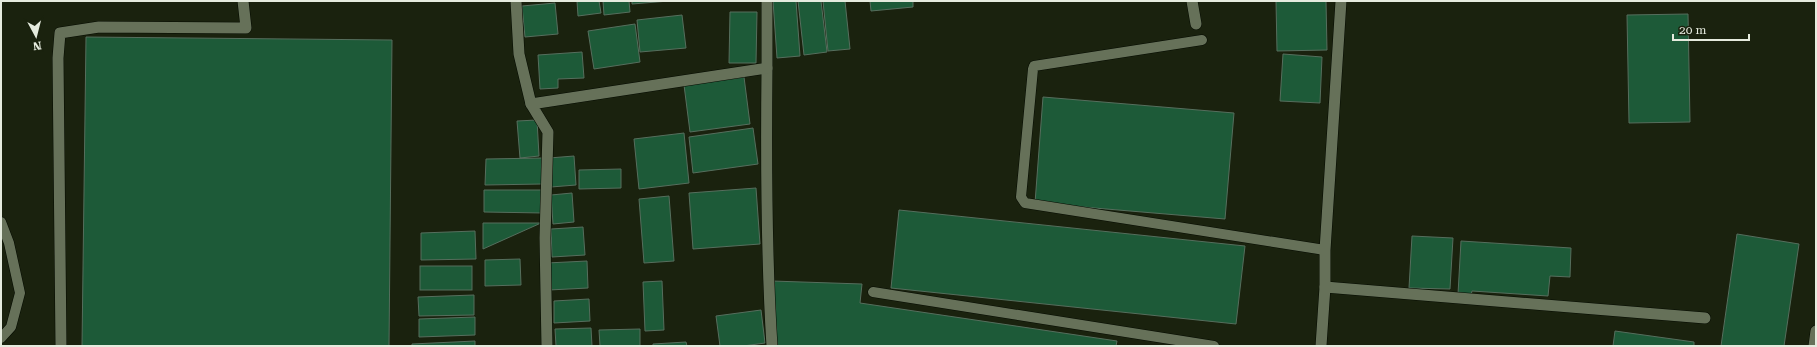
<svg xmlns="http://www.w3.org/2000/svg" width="1817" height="347" font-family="'Roboto Serif',serif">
<rect width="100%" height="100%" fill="#1a220e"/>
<g fill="#1d5a38" stroke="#566e5d">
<polygon points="577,1 599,1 601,13 578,16"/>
<polygon points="603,1 629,1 630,12 604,15"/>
<polygon points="632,1 669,1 632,4"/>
<polygon points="773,1 796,1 800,56 777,58"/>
<polygon points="798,1 821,1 827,52 804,55"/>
<polygon points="823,1 845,1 850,49 828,51"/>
<polygon points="870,1 913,1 913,7 871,11"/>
<polygon points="1276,1 1326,1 1327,50 1277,51"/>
<polygon points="555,3 558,34 525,37 522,6"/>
<polygon points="730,12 757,12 756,63 729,63"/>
<polygon points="1688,14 1690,122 1629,123 1627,15"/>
<polygon points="682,15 686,48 640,52 637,20"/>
<polygon points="635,24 640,62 594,69 588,31"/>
<polygon points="86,37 392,40 389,346 82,346"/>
<polygon points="582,52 584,78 558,79 558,88 540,89 538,55"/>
<polygon points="1283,54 1322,57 1320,103 1280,101"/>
<polygon points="744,77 750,124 690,132 684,85"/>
<polygon points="1043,97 1234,113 1225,219 1035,203"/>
<polygon points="537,120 539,156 520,158 517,121"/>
<polygon points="753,128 758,164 693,173 689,137"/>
<polygon points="684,133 689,183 639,189 634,139"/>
<polygon points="574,156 576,185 551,187 549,158"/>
<polygon points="543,158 543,184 485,185 486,159"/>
<polygon points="621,169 621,188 579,189 579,170"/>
<polygon points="756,188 760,244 693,249 689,193"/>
<polygon points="484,190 543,190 543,213 484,212"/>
<polygon points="572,193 574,222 553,224 551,195"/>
<polygon points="669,196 674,261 644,263 639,199"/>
<polygon points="899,210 1245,246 1236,324 891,288"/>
<polygon points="483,223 541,223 483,249"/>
<polygon points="583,227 585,255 552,257 551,229"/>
<polygon points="475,231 476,259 421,260 421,233"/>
<polygon points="1737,234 1799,244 1784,346 1721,346"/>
<polygon points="1412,236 1453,238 1450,289 1409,288"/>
<polygon points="1461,241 1571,248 1570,277 1550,276 1548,296 1472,291 1471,295 1458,294"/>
<polygon points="520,259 521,285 485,286 485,260"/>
<polygon points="587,261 588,288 549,290 547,263"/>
<rect x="420" y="266" width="52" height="24"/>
<polygon points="662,281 664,330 645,331 643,282"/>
<polygon points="772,281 862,284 860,303 1117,341 1116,346 777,346"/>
<polygon points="474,295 474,315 419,316 418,297"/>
<polygon points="589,299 590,321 554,323 554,301"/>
<polygon points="761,310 765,343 743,346 720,346 716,316"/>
<polygon points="475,317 475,335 419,337 419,319"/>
<polygon points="591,328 592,346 556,346 555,329"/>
<polygon points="640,329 640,346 600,346 599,330"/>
<polygon points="1615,331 1694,342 1694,346 1613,346"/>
<polygon points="475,341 475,346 412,346 412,344"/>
<polygon points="686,342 687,346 653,346 653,344"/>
</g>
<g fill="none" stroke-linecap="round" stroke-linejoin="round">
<defs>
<g id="service">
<polyline points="1202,40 1034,66 1033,69 1021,197 1025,203 1325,250"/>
<polyline points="1,222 9,243 20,293 11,327 1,338"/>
<polyline points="873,292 1214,346"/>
</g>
<g id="minor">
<polyline points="516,1 519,54 531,104"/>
<polyline points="1192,1 1196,24"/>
<path d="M767 68C766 161 766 253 772 346"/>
<polyline points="1325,287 1705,318"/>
<polyline points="61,346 58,58 60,33 99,27 246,28 243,1"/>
<polyline points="547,346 545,238 548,132 531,104 767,68 767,1"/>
<polyline points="1814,346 1816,331"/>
</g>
<polyline id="tertiary" points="1321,346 1325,287 1325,250 1341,1"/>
</defs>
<use href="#service" stroke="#050b00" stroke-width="11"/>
<use href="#minor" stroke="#050b00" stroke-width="12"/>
<use href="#tertiary" stroke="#050b00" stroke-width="12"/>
<use href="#service" stroke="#667159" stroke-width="10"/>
<use href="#minor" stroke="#667159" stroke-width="11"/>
<use href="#tertiary" stroke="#667159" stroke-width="11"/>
</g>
<rect width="1817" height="347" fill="none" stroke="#e5ebde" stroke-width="4"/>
<g transform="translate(36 36) rotate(173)" stroke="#1a220e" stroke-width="3" paint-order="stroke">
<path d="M0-3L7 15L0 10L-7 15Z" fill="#e5ebde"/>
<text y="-6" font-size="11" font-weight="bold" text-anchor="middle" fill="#e5ebde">N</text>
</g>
<path d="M1673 34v6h76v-6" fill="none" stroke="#e5ebde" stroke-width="2"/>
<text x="1679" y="34" font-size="12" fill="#e5ebde" stroke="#1a220e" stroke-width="3" paint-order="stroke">20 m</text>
</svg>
